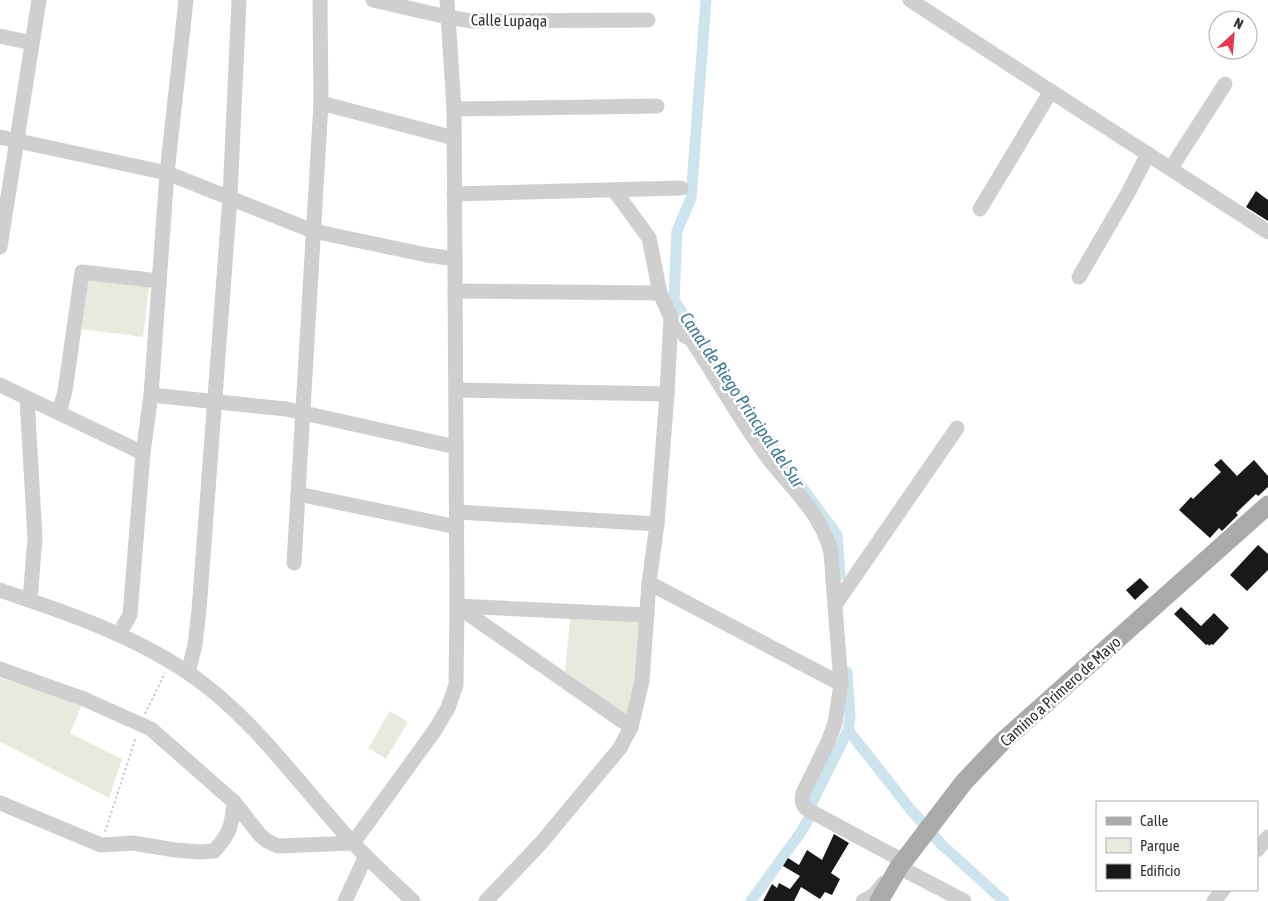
<svg xmlns="http://www.w3.org/2000/svg" width="1268" height="901" font-family="'Asap Condensed',sans-serif">
<rect width="100%" height="100%" fill="#fff"/>
<g fill="#e6ebde">
<polygon points="87,278 149,286 143,337 81,329"/>
<polygon points="570,619 639,621 636,684 627,717 565,672"/>
<polygon points="0,678 82,704 70,733 122,759 109,798 0,742"/>
<polygon points="390,711 408,722 386,759 368,748"/>
</g>
<g fill="none" stroke-linecap="round" stroke-linejoin="round">
<g stroke="#cde3ed" stroke-width="11">
<polyline points="706,0 691,198 677,231 674,300 766,438 837,535 840,575"/>
<polyline points="847,672 850,716 848,730 911,810 942,845 1004,901"/>
<polyline points="751,901 801,832 809,818 811,805 848,730"/>
</g>
</g>
<g fill="#191919">
<polygon points="1256,191 1268,200 1268,221 1246,207"/>
<polygon points="1221,459 1237,476 1254,460 1268,476 1268,487 1258,496 1256,494 1236,513 1238,515 1222,531 1219,528 1210,538 1179,510 1191,497 1193,499 1221,472 1214,465"/>
<polygon points="1258,545 1268,554 1268,570 1247,591 1230,575"/>
<polygon points="1140,578 1149,587 1135,600 1126,590"/>
<polygon points="1181,607 1201,626 1214,613 1229,628 1213,645 1211,644 1209,646 1208,644 1206,645 1174,614"/>
<polygon points="834,834 849,843 831,873 840,879 832,895 825,892 820,899 801,887 794,901 763,901 772,884 777,888 779,883 790,889 800,876 783,866 788,858 799,865 807,850 822,860"/>
</g>
<g fill="none" stroke-linecap="round" stroke-linejoin="round">
<g stroke="#ccc" stroke-width="2" stroke-dasharray="2.5 2.5" stroke-linecap="butt">
<polyline points="145,714 165,673"/>
<polyline points="105,832 136,737"/>
</g>
<g stroke="#cfcfcf" stroke-width="15">
<polyline points="373,0 447,17 472,21 648,20"/>
<polyline points="910,0 1268,232"/>
<polyline points="0,36 32,43"/>
<polyline points="321,103 454,138"/>
<polyline points="454,109 657,106"/>
<polyline points="0,137 167,173 313,231 427,255 455,259"/>
<polyline points="1171,168 1225,84"/>
<path d="M614 190 649 238 660 293 671 318 685 336 691 339C716 377 739 418 766 455 789 486 822 513 831 553L841 684 835 723 828 742 803 793C801 801 802 807 810 811L896 857 899 867 964 901"/>
<polyline points="454,194 681,188"/>
<polyline points="980,209 1051,91"/>
<polyline points="0,247 39,0"/>
<polyline points="1079,277 1128,193 1148,154"/>
<polyline points="455,291 660,293"/>
<polyline points="0,385 143,453"/>
<polyline points="456,390 667,394"/>
<polyline points="151,395 286,409 456,447"/>
<polyline points="27,398 35,538 30,600"/>
<polyline points="59,413 65,391 82,272 159,281"/>
<polyline points="298,494 457,527"/>
<polyline points="457,512 657,524"/>
<polyline points="294,563 321,103 320,0"/>
<polyline points="649,583 841,684"/>
<path d="M0 590C65 612 130 634 187 672 254 717 299 785 353 843 372 863 393 882 413 901"/>
<polyline points="835,605 957,428"/>
<polyline points="119,634 130,615 143,453 151,395 167,173 186,0"/>
<polyline points="0,669 84,699 151,729 234,802 260,835 267,841 278,846 353,843"/>
<polyline points="188,673 195,645 199,610 230,197 239,0"/>
<polyline points="631,727 457,606 647,615"/>
<path d="M0 803 101 845 133 843 175 850 200 852 214 851C230 834 232 825 234 802"/>
<polyline points="353,843 435,730 448,708 456,685 457,606 454,109 447,0"/>
<polyline points="1257,850 1268,837"/>
<polyline points="345,901 366,856"/>
<polyline points="486,901 541,843 620,748 631,727 642,681 649,583 657,524 667,394 671,318"/>
<polyline points="863,901 874,895 884,883"/>
<polyline points="1214,901 1223,890"/>
</g>
<polyline stroke="#aaa" stroke-width="19" points="879,901 899,867 964,782 1003,741 1268,505"/>
</g>
<g text-anchor="middle" stroke-width="5" stroke-linejoin="round" paint-order="stroke">
<g font-size="16" fill="#323232" stroke="#fff">
<text transform="translate(509 20) rotate(1)" y="6">Calle Lupaqa</text>
<text transform="translate(1060 691) rotate(-42)" y="6">Camino a Primero de Mayo</text>
</g>
<g font-size="18" font-style="italic" fill="#3e7a96" stroke="#fff">
<text transform="translate(742 400) rotate(56)" y="6">Canal de Riego Principal del Sur</text>
</g>
</g>
<rect x="1096" y="801" width="162" height="90" fill="#ffffff" stroke="#adadad"/>
<rect x="1106" y="817" width="25" height="8" fill="#aaaaaa" stroke="#adadad"/>
<text x="1140" y="826" font-size="15" fill="#323232">Calle</text>
<rect x="1106" y="838" width="25" height="15" fill="#e6ebde" stroke="#adadad"/>
<text x="1140" y="851" font-size="15" fill="#323232">Parque</text>
<rect x="1106" y="864" width="25" height="15" fill="#191919" stroke="#adadad"/>
<text x="1140" y="876" font-size="15" fill="#323232">Edificio</text>
<g transform="translate(1233 35) rotate(26)"><circle r="24" fill="#ffffff" stroke="#adadad"/>
<path d="M0-4L9 19L0 12L-9 19Z" fill="#e63751"/>
<text y="-8" font-size="14" font-weight="bold" text-anchor="middle" fill="#323232">N</text>
</g>
</svg>
